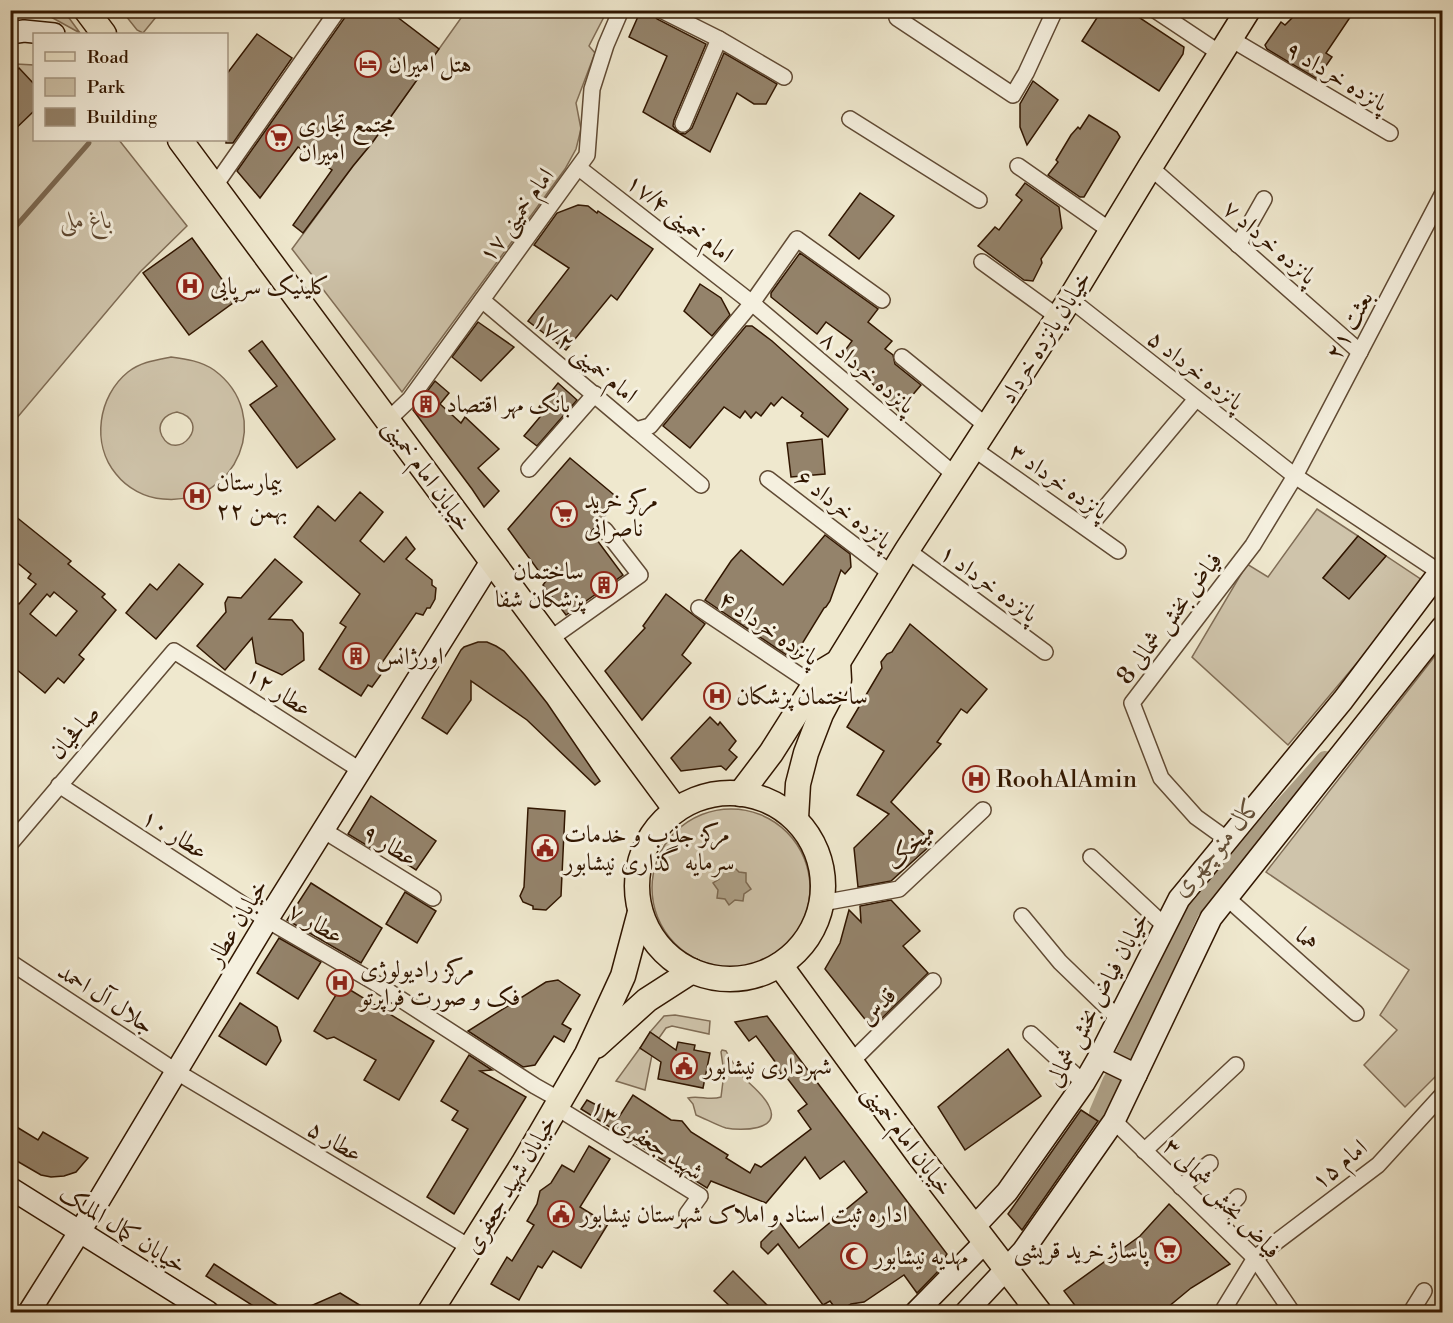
<svg xmlns="http://www.w3.org/2000/svg" width="1453" height="1323" font-family="'Libre Bodoni',Amiri,serif">
<rect width="100%" height="100%" fill="#efe8ce"/>
<filter id="stains"><feTurbulence type="fractalNoise" baseFrequency=".00333" numOctaves="4"/><feColorMatrix values="0 0 0 0 .2 0 0 0 0 .09 0 0 0 0 .02 0 0 0 .5 -.17"/></filter>
<radialGradient id="worn" r=".72"><stop offset=".6" stop-color="#630" stop-opacity="0"/><stop offset="1" stop-color="#630" stop-opacity=".3"/></radialGradient>
<g fill="#cfc4ab" stroke="#806d56" stroke-width="1.5" fill-rule="evenodd">
<polygon points="24,11 64,11 80,33 51,17"/>
<polygon points="122,11 161,11 143,33 137,30"/>
<polygon points="466,11 607,11 589,46 595,53 576,103 581,129 576,149 565,169 402,392 292,249 353,166 372,143"/>
<polygon points="16,64 34,65 34,140 119,140 187,226 140,272 11,425 10,66"/>
<path d="M171 357C186 359 201 361 214 370 275 415 237 506 163 499 145 498 127 488 116 474 91 444 98 396 128 372 141 362 156 360 171 357ZM177 412C214 421 177 464 162 436 156 424 165 414 177 412Z"/>
<polygon points="1317,509 1358,536 1323,578 1349,598 1386,556 1425,582 1288,745 1192,657 1247,564 1268,577"/>
<polygon points="1442,647 1442,1070 1405,1107 1364,1065 1397,1030 1380,1015 1409,970 1266,872"/>
<circle cx="731" cy="888" r="79"/>
<polygon points="675,1015 710,1021 709,1034 672,1026 666,1028 659,1038 650,1032 664,1016"/>
<polygon points="640,1048 652,1055 645,1090 616,1081"/>
<path d="M722 1050 726 1051C731 1060 737 1070 744 1078 752 1086 764 1095 769 1106 782 1131 740 1131 726 1128 716 1125 706 1119 696 1115L693 1104 688 1098C699 1095 709 1101 721 1097L724 1073 721 1052Z"/>
</g>
<polygon fill="#aea188" stroke="#7c6952" stroke-width="1.5" points="735,868 739,872 746,873 746,882 751,889 744,894 743,901 735,900 729,905 725,899 717,898 718,890 713,883 719,879 720,870 730,871"/>
<g fill="none" stroke-linecap="round" stroke-linejoin="round">
<polyline stroke="#7c6952" stroke-width="5" points="10,233 89,143"/>
<g stroke="#aea188" stroke-width="18">
<polyline points="1125,1053 1191,910 1325,760"/>
<polyline points="1098,1113 1112,1080"/>
</g>
</g>
<g fill="#94836b" stroke="#311600" stroke-width="1.5" fill-rule="evenodd">
<polygon points="348,10 388,10 439,49 372,143 353,166 303,233 293,225 332,170 298,147 260,198 237,171 346,16"/>
<polygon points="644,10 649,10 657,19 706,44 674,120 673,126 679,133 685,134 692,128 724,53 777,84 766,104 754,104 737,93 710,152 643,112 667,56 629,37 640,12"/>
<polygon points="1102,10 1128,10 1184,47 1183,54 1159,91 1082,41"/>
<polygon points="1300,10 1355,10 1326,53 1332,57 1317,79 1267,49 1265,45 1281,22 1285,25"/>
<polygon points="257,34 292,58 233,143 226,143 226,75"/>
<polygon points="19,68 34,84 34,111 10,134 10,76"/>
<polygon points="1033,81 1058,100 1027,145 1020,127 1020,104"/>
<polygon points="1089,115 1117,132 1120,137 1084,197 1080,197 1048,175 1058,162 1056,160 1071,135 1078,127 1080,129"/>
<polygon points="1025,183 1059,207 1062,228 1041,259 1042,263 1033,281 1024,280 978,246 995,227 999,230 1022,200 1016,195"/>
<polygon points="860,193 894,216 859,259 829,235"/>
<polygon points="578,205 588,206 597,213 598,211 653,249 617,300 611,295 566,350 528,321 569,268 534,245 557,213"/>
<polygon points="192,238 237,300 189,335 143,273"/>
<polygon points="800,253 878,309 868,322 892,341 885,349 893,355 895,364 921,385 899,411 864,375 841,356 852,341 826,322 817,334 771,297 771,293"/>
<polygon points="700,284 721,298 730,315 712,336 684,311"/>
<polygon points="478,322 514,347 481,381 452,357"/>
<polygon points="746,326 752,326 772,341 848,409 828,437 801,416 803,413 782,397 774,406 771,403 761,416 756,412 751,418 745,411 740,418 724,407 690,448 663,426"/>
<polygon points="262,341 335,439 297,468 250,405 277,386 249,351"/>
<polygon points="435,381 449,393 440,404 461,423 465,417 499,449 478,468 499,491 484,507 472,489 413,410"/>
<polygon points="558,383 577,400 537,446 524,436 545,411 539,407"/>
<polygon points="822,439 825,474 791,477 787,443"/>
<polygon points="570,458 619,499 591,532 623,575 566,615 543,585 546,581 508,529"/>
<polygon points="360,492 383,512 360,541 384,562 406,537 415,549 406,559 432,580 432,585 436,588 435,599 430,608 427,608 423,615 416,613 377,670 382,673 372,687 368,685 361,696 319,669 346,627 340,623 360,594 294,537 318,506 335,521"/>
<path d="M10 512 71 561 68 564 105 594 102 597 116 610 79 655 84 659 64 683 58 678 45 693 10 664V597L19 604 36 584 28 578 31 574 10 557ZM54 592 77 611 56 636 30 614 47 594 50 597Z"/>
<polygon points="825,535 850,554 851,567 845,574 841,570 830,601 826,607 824,608 794,657 788,656 705,600 731,561 741,550 783,585"/>
<polygon points="1358,536 1386,556 1349,599 1323,578"/>
<polygon points="275,559 302,582 269,619 292,620 303,633 304,660 282,675 256,663 252,638 225,670 197,646 226,612 225,603 228,597 241,598"/>
<polygon points="179,564 203,584 156,639 126,613 150,584 157,590"/>
<polygon points="666,594 705,624 682,655 691,663 642,720 605,671 645,628 643,626"/>
<polygon points="910,624 987,689 967,713 961,709 937,742 941,744 891,802 933,843 891,881 858,887 854,848 889,814 857,795 884,751 847,727 882,668 881,662 887,654 892,652"/>
<polygon points="478,642 487,642 496,646 504,651 524,674 547,703 600,781 595,785 527,720 471,681 471,700 447,734 422,718 461,650 464,647"/>
<polygon points="710,717 718,725 720,722 736,741 729,750 737,757 726,770 721,766 681,771 671,758"/>
<polygon points="371,796 436,841 416,870 384,849 376,851 348,834"/>
<polygon points="528,808 565,811 561,896 546,910 533,909 533,906 523,902 520,896 524,887"/>
<polygon points="311,883 382,928 361,963 287,920"/>
<polygon points="405,892 436,911 417,943 386,924"/>
<polygon points="891,900 920,931 903,946 928,973 872,1028 825,969 840,943 849,910 861,922 860,906"/>
<polygon points="279,938 321,962 298,999 257,973"/>
<polygon points="558,980 580,995 562,1024 571,1029 564,1042 554,1036 535,1065 523,1067 468,1031 546,982"/>
<polygon points="342,985 434,1041 399,1100 364,1080 376,1060 334,1037 327,1039 314,1031"/>
<polygon points="240,1003 277,1027 281,1041 266,1065 219,1036"/>
<polygon points="767,1016 947,1254 945,1257 948,1261 917,1293 904,1275 864,1302 851,1304 838,1312 830,1301 823,1305 778,1244 768,1254 761,1247 761,1242 780,1223 799,1248 867,1192 844,1161 820,1179 805,1157 766,1203 711,1181 707,1188 581,1109 587,1100 619,1117 633,1095 671,1120 682,1121 691,1132 728,1155 726,1158 750,1173 755,1164 761,1167 811,1129 798,1111 807,1104 787,1078 784,1078 775,1066 776,1063 756,1036 749,1041 735,1022"/>
<polygon points="650,1032 676,1050 678,1042 695,1045 694,1050 710,1053 703,1088 658,1079 661,1062 640,1048"/>
<polygon points="1008,1049 1041,1096 965,1150 938,1107"/>
<polygon points="469,1055 492,1070 480,1071 526,1097 454,1214 427,1197 468,1129 452,1120 458,1111 441,1101"/>
<polygon points="1081,1110 1098,1121 1022,1230 1008,1214"/>
<polygon points="15,1126 38,1140 43,1132 88,1158 76,1172 64,1176 51,1177 41,1175 10,1157 10,1133"/>
<polygon points="589,1146 610,1159 580,1207 608,1224 581,1268 553,1251 542,1268 538,1266 519,1300 491,1284 507,1257 512,1261 534,1225 527,1221 537,1204 540,1191 551,1183 562,1165 574,1172"/>
<polygon points="1169,1204 1230,1264 1191,1288 1162,1312 1080,1312 1064,1291 1140,1236"/>
<polygon points="214,1264 288,1312 263,1312 206,1276"/>
<polygon points="733,1271 774,1312 736,1312 714,1291"/>
<polygon points="340,1293 371,1312 297,1312"/>
</g>
<g fill="none" stroke-linecap="round" stroke-linejoin="round">
<defs>
<g id="street">
<polyline points="661,10 719,39 784,77"/>
<polyline points="1155,10 1221,54"/>
<polyline points="897,18 1013,95 1026,73 1055,10"/>
<polyline points="1231,39 1390,133"/>
<polyline points="850,119 979,200"/>
<polyline points="683,124 719,39"/>
<polyline points="1018,166 1111,231"/>
<polyline points="1150,167 1360,352"/>
<polyline points="579,168 752,303 955,475"/>
<polyline points="214,187 338,10"/>
<polyline points="1238,245 1264,199"/>
<polyline points="982,262 1058,317"/>
<polyline points="1070,299 1295,476 1441,573"/>
<polyline points="482,300 636,430 650,426 752,303 797,239 882,300"/>
<polyline points="902,357 988,427"/>
<polyline points="388,420 410,399 587,155 592,89 606,45 621,10"/>
<polyline points="636,430 701,485"/>
<polyline points="974,449 1118,551"/>
<polyline points="529,469 595,394"/>
<polyline points="768,479 893,575"/>
<polyline points="1088,528 1196,399"/>
<polyline points="907,550 1045,652"/>
<polyline points="699,608 814,685"/>
<polyline points="550,639 640,575 605,530"/>
<polyline points="59,785 267,920 374,982 535,1086 560,1100"/>
<polyline points="323,830 433,898"/>
<polyline points="1228,840 1196,817 1161,778 1132,703 1253,545 1295,476 1442,195"/>
<polyline points="10,844 174,651 360,770"/>
<polyline points="1091,857 1165,926"/>
<polyline points="1227,898 1356,1013"/>
<polyline points="822,903 899,889 983,810"/>
<polyline points="1022,916 1060,962 1119,1019"/>
<polyline points="10,962 177,1072 471,1248"/>
<polyline points="1031,1034 1084,1083"/>
<polyline points="851,1062 933,981"/>
<polyline points="556,1107 700,1196 687,1214"/>
<polyline points="1114,1121 1255,1258 1292,1312"/>
<polyline points="1144,1151 1236,1065"/>
<polyline points="1181,1187 1210,1163"/>
<polyline points="1216,1220 1238,1197"/>
<polyline points="1222,1312 1255,1258 1378,1165 1442,1095"/>
<polyline points="1411,1312 1424,1291"/>
</g>
<g id="secondary">
<polyline points="10,33 24,31 54,34"/>
<polyline points="1099,1057 1136,1075"/>
<polyline points="10,1188 208,1312"/>
<polyline points="974,1227 1007,1192 1084,1083 1099,1057 1179,899 1343,700 1442,569"/>
<polyline points="29,1312 92,1212 267,920 492,560"/>
<polyline points="916,1312 985,1242"/>
<polyline points="966,1312 1023,1251 1114,1121 1211,918 1442,627"/>
</g>
<g id="primary">
<polyline points="86,10 104,34"/>
<polyline points="180,140 676,810"/>
<circle cx="730" cy="886" r="93"/>
<polyline points="740,794 771,753 823,671 838,662 907,550 1070,299 1150,167 1248,10"/>
<polyline points="796,818 798,784 806,753 821,714 839,680 838,662"/>
<polyline points="780,965 918,1154 1039,1312"/>
<polyline points="596,1046 647,1000 692,971"/>
<polyline points="430,1312 523,1164 587,1054 623,976 640,912"/>
</g>
</defs>
<use href="#street" stroke="#604a34" stroke-width="18"/>
<use href="#secondary" stroke="#311600" stroke-width="24"/>
<use href="#primary" stroke="#311600" stroke-width="27"/>
<use href="#street" stroke="#f5f0df" stroke-width="15"/>
<use href="#secondary" stroke="#f5f0df" stroke-width="21"/>
<use href="#primary" stroke="#efe8ce" stroke-width="24"/>
</g>
<defs>
<symbol id="hotel-ring" viewBox="-11 -11 22 22"><circle r="9.5" fill="#f5f0df" stroke="#8f2418" stroke-width="1.5"/><path d="M-6-4.5h1.5V1H6V5H4.5V3h-9V5H-6ZM-4 0a1.8 1.8 0 1 1 3.6 0ZM.5 0V-2.5h3Q6-2.5 6 0Z" fill="#8f2418"/></symbol>
<symbol id="supermarket-ring" viewBox="-11 -11 22 22"><circle r="9.5" fill="#f5f0df" stroke="#8f2418" stroke-width="1.5"/><path d="M-6-5.5h2.5l.6 2H6L4.5 2H-2.5L-4.4-4H-6ZM-1.5 3.2a1.3 1.3 0 1 0 .1 0ZM3 3.2a1.3 1.3 0 1 0 .1 0Z" fill="#8f2418"/></symbol>
<symbol id="hospital-ring" viewBox="-11 -11 22 22"><circle r="9.5" fill="#f5f0df" stroke="#8f2418" stroke-width="1.5"/><path d="M-5-5h3v3.5h4V-5h3V5h-3V1.5h-4V5h-3Z" fill="#8f2418"/></symbol>
<symbol id="building-ring" viewBox="-11 -11 22 22"><circle r="9.5" fill="#f5f0df" stroke="#8f2418" stroke-width="1.5"/><path d="M-4-6H4V6H1V3H-1V6H-4ZM-2.5-4.3h1.7v1.8h-1.7ZM.8-4.3h1.7v1.8H.8ZM-2.5-1h1.7V.8h-1.7ZM.8-1h1.7V.8H.8Z" fill="#8f2418"/></symbol>
<symbol id="civic-ring" viewBox="-11 -11 22 22"><circle r="9.5" fill="#f5f0df" stroke="#8f2418" stroke-width="1.5"/><path d="M-.6-6.5H3V-4.5H.6V-3L4-1V1h2V6H-6V1h2V-1L-.6-3ZM-1.2 2.5V6h2.4V2.5Z" fill="#8f2418"/></symbol>
<symbol id="mosque-ring" viewBox="-11 -11 22 22"><circle r="9.5" fill="#f5f0df" stroke="#8f2418" stroke-width="1.5"/><path d="M3.5-4.9A6 6 0 1 0 3.5 4.9A5 5 0 1 1 3.5-4.9Z" fill="#8f2418"/></symbol>
</defs>
<g fill-rule="evenodd">
<use href="#hotel-ring" x="353" y="49" width="30" height="30"/>
<use href="#supermarket-ring" x="264" y="123" width="30" height="30"/>
<use href="#hospital-ring" x="175" y="271" width="30" height="30"/>
<use href="#building-ring" x="411" y="389" width="30" height="30"/>
<use href="#hospital-ring" x="182" y="481" width="30" height="30"/>
<use href="#supermarket-ring" x="549" y="499" width="30" height="30"/>
<use href="#building-ring" x="589" y="570" width="30" height="30"/>
<use href="#building-ring" x="341" y="641" width="30" height="30"/>
<use href="#hospital-ring" x="702" y="681" width="30" height="30"/>
<use href="#hospital-ring" x="961" y="764" width="30" height="30"/>
<use href="#civic-ring" x="530" y="833" width="30" height="30"/>
<use href="#hospital-ring" x="325" y="968" width="30" height="30"/>
<use href="#civic-ring" x="669" y="1051" width="30" height="30"/>
<use href="#civic-ring" x="546" y="1199" width="30" height="30"/>
<use href="#supermarket-ring" x="1153" y="1235" width="30" height="30"/>
<use href="#mosque-ring" x="839" y="1241" width="30" height="30"/>
</g>
<g text-anchor="middle" stroke-width="6" stroke-linejoin="round" paint-order="stroke">
<g font-size="24" fill="#311600" stroke="#f5f0df" text-anchor="start">
<text x="388" y="72">هتل امیران</text>
<text x="298" y="132">مجتمع تجاری<tspan x="298" dy="28">امیران</tspan></text>
<text x="210" y="294">کلینیک سرپایی</text>
<text x="446" y="412">بانک مهر اقتصاد</text>
<text x="216" y="490">بیمارستان<tspan x="216" dy="28">۲۲ بهمن</tspan></text>
<text x="584" y="508">مرکز خرید<tspan x="584" dy="28">ناصرانی</tspan></text>
<text x="584" y="579" text-anchor="end">ساختمان<tspan x="584" dy="28">پزشکان شفا</tspan></text>
<text x="376" y="664">اورژانس</text>
<text x="736" y="704">ساختمان پزشکان</text>
<text x="996" y="787">RoohAlAmin</text>
<text x="564" y="842">مرکز جذب و خدمات<tspan x="564" dy="28">سرمایه گذاری نیشابور</tspan></text>
<text x="360" y="977">مرکز رادیولوژی<tspan x="360" dy="28">فک و صورت فراپرتو</tspan></text>
<text x="704" y="1074">شهرداری نیشابور</text>
<text x="580" y="1222">اداره ثبت اسناد و املاک شهرستان نیشابور</text>
<text x="1148" y="1258" text-anchor="end">پاساژ خرید قریشی</text>
<text x="874" y="1264">مهدیه نیشابور</text>
</g>
<g font-size="24" fill="#311600" stroke="#f5f0df">
<text transform="translate(1337 76) rotate(31)" y="8">پانزده خرداد ۹</text>
<text transform="translate(516 215) rotate(-54)" y="8">امام خمینی ۱۷</text>
<text transform="translate(680 218) rotate(38)" y="8">امام خمینی ۱۷/۴</text>
<text transform="translate(1270 242) rotate(41)" y="8">پانزده خرداد ۷</text>
<text transform="translate(1349 325) rotate(-62)" y="8">بعثت ۲۱</text>
<text transform="translate(1045 337) rotate(-58)" y="8">خیابان پانزده خرداد</text>
<text transform="translate(585 357) rotate(40)" y="8">امام خمینی ۱۷/۲</text>
<text transform="translate(1196 370) rotate(38)" y="8">پانزده خرداد ۵</text>
<text transform="translate(868 372) rotate(40)" y="8">پانزده خرداد ۸</text>
<text transform="translate(428 475) rotate(54)" y="8">خیابان امام خمینی</text>
<text transform="translate(1059 481) rotate(35)" y="8">پانزده خرداد ۳</text>
<text transform="translate(844 509) rotate(38)" y="8">پانزده خرداد ۶</text>
<text transform="translate(989 583) rotate(36)" y="8">پانزده خرداد ۱</text>
<text transform="translate(1169 618) rotate(-53)" y="8">فیاض بخش شمالی 8</text>
<text transform="translate(769 628) rotate(34)" y="8">پانزده خرداد ۴</text>
<text transform="translate(279 691) rotate(33)" y="8">عطار ۱۲</text>
<text transform="translate(74 732) rotate(-49)" y="8">صافحیان</text>
<text transform="translate(175 834) rotate(33)" y="8">عطار ۱۰</text>
<text transform="translate(390 845) rotate(32)" y="8">عطار ۹</text>
<text transform="translate(910 846) rotate(-42)" y="8">میخک</text>
<text transform="translate(237 922) rotate(-59)" y="8">خیابان عطار</text>
<text transform="translate(316 923) rotate(30)" y="8">عطار ۷</text>
<text transform="translate(1307 939) rotate(42)" y="8">هما</text>
<text transform="translate(106 998) rotate(33)" y="8">جلال آل احمد</text>
<text transform="translate(1097 999) rotate(-62)" y="8">خیابان فیاض بخش شمالی</text>
<text transform="translate(877 1006) rotate(-45)" y="8">قدس</text>
<text transform="translate(647 1139) rotate(33)" y="8">شهید جعفری۱۳</text>
<text transform="translate(908 1140) rotate(53)" y="8">خیابان امام خمینی</text>
<text transform="translate(335 1141) rotate(31)" y="8">عطار ۵</text>
<text transform="translate(1339 1164) rotate(-39)" y="8">امام ۱۵</text>
<text transform="translate(510 1184) rotate(-59)" y="8">خیابان شهید جعفری</text>
<text transform="translate(1222 1198) rotate(46)" y="8">فیاض بخش شمالی ۳</text>
<text transform="translate(123 1229) rotate(32)" y="8">خیابان کمال الملک</text>
</g>
<g font-size="24" font-style="italic" fill="#604a33" stroke="#f5f0df">
<text x="86" y="228">باغ ملی</text>
</g>
<g font-size="26" font-style="italic" fill="#634e36" stroke="#f5f0df">
<text transform="translate(1216 846) rotate(-49)" y="9">کال منوچهری</text>
</g>
</g>
<rect width="1453" height="1323" fill="none" stroke="#efe8ce" stroke-width="36"/>
<rect x="12" y="12" width="1429" height="1299" fill="none" stroke="#311600" stroke-width="3"/>
<rect x="18" y="18" width="1417" height="1287" fill="none" stroke="#311600" stroke-width="1.5"/>
<rect x="33" y="33" width="195" height="108" fill="#f5f0df" stroke="#a79986" stroke-width="1.5"/>
<rect x="45" y="52" width="30" height="9" fill="#efe8ce" stroke="#a79986" stroke-width="1.5"/>
<text x="87" y="63" font-size="18" fill="#311600">Road</text>
<rect x="45" y="78" width="30" height="18" fill="#cfc4ab" stroke="#a79986" stroke-width="1.5"/>
<text x="87" y="93" font-size="18" fill="#311600">Park</text>
<rect x="45" y="108" width="30" height="18" fill="#94836b" stroke="#a79986" stroke-width="1.5"/>
<text x="87" y="123" font-size="18" fill="#311600">Building</text>
<rect width="100%" height="100%" filter="url(#stains)"/>
<rect width="100%" height="100%" fill="url(#worn)"/>
</svg>
